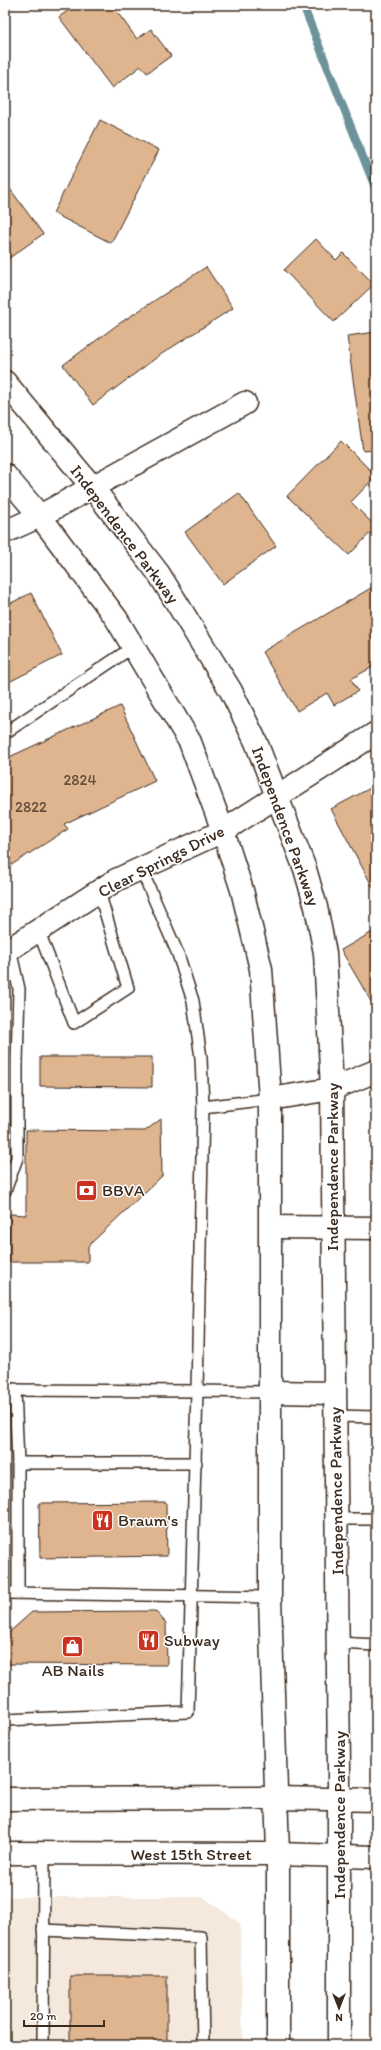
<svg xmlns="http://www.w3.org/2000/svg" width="381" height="2050" font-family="Itim,sans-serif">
<rect width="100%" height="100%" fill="#fff"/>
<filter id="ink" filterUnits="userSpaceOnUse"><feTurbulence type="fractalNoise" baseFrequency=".025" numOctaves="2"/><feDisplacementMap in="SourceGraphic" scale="8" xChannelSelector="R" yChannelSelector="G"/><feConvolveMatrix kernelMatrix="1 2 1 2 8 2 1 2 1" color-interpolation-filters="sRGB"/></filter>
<g filter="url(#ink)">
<polygon fill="#f5e9de" points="5,1897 203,1897 240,1923 243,2045 5,2045"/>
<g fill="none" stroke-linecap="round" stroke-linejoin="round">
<polyline stroke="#6c929a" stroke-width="8" points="303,5 376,190"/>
</g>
<g fill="#dfb590" stroke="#3b2a1e">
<polygon points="76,5 112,5 137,39 151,29 171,56 147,73 141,66 112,88 59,17"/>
<polygon points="100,120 159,150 111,243 53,213"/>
<polygon points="5,182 43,234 5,261"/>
<polygon points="316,239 336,260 343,253 374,284 334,322 284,270"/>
<polygon points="206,267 233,308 160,355 93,405 63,365 117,325"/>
<polygon points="376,332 376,450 363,451 347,336"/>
<polygon points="341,441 376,476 351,502 376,527 349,555 287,496"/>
<polygon points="239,493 276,546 223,584 185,532"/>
<polygon points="376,585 376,665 351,679 358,691 334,705 327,693 297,711 262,652"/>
<polygon points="31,593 62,655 5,684 5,606"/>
<polygon points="120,706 155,781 64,824 68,829 5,869 5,759"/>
<polygon points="376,785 376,893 331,809"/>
<polygon points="376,930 376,1010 341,950"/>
<polygon points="40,1057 152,1057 152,1087 40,1086"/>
<polygon points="161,1119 162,1176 88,1246 88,1262 9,1262 10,1214 26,1215 26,1130 145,1131"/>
<polygon points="166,1502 167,1556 40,1558 39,1503"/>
<polygon points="155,1611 166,1623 167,1665 5,1664 5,1636 32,1612"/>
<rect x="70" y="1976" width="97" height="69"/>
</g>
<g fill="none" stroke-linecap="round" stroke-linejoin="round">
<defs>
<g id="service">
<polyline points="5,733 133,647"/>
<polyline points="39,932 74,1023 128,988 99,892"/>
<polyline points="203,1107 270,1099"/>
<polyline points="5,1191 17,1158 17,1063 19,989 10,949"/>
<polyline points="15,1389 18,1463"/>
<polyline points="5,1390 197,1391 203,1107 201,1058 193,1001 178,954 141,869"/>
<polyline points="335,1416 376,1417"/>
<polyline points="336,1519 376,1519"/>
<polyline points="5,1593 270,1597"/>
<polyline points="18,1593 18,1463 196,1463"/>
<polyline points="338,1643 376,1645"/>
<polyline points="5,1720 188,1712 197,1391 269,1392"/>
<polyline points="43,1930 201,1937 203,2045"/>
<polyline points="43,2045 44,1853"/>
</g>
<g id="minor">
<polyline points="5,532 40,516 245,403"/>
<polyline points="5,952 116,880 223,831 376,733"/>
<polyline points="270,1099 332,1089 376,1071"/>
<polyline points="271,1227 376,1228"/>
</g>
<g id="secondary">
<polyline points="5,382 93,488 159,574 231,691 256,742 305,869 316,907 325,953 332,1089 339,1769 339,2045"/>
<polyline points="5,475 40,516 116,618 190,742 223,831 242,890 261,969 270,1099 270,1597 278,1854 278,2045"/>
<polyline points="269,1392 334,1393"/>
<polyline points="5,1799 276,1798 376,1800"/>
<polyline points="5,1853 278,1854 376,1857"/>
</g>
</defs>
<use href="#service" stroke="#3b2a1e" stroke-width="14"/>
<use href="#minor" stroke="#3b2a1e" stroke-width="25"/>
<use href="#secondary" stroke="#3b2a1e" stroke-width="25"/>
<use href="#service" stroke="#fff" stroke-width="11"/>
<use href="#minor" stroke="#fff" stroke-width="22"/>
<use href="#secondary" stroke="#fff" stroke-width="22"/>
</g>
</g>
<defs>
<symbol id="bank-square" viewBox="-11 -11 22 22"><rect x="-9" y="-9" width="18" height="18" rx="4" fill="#c8321e" stroke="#fff"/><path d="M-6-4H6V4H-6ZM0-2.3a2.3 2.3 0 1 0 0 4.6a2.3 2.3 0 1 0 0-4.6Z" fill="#fff"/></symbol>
<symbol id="restaurant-square" viewBox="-11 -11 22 22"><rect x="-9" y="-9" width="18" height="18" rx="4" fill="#c8321e" stroke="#fff"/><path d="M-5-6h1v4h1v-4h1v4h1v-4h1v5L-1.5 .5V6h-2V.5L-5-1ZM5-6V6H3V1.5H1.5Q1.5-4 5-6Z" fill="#fff"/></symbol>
<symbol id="shop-square" viewBox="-11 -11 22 22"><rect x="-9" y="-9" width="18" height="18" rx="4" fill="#c8321e" stroke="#fff"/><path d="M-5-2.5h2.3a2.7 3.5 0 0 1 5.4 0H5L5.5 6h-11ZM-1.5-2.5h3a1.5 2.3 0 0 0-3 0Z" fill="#fff"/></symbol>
</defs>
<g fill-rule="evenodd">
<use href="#bank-square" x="74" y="1178" width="25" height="25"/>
<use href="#restaurant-square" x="90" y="1508" width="25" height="25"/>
<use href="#restaurant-square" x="136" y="1628" width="25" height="25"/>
<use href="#shop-square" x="60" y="1634" width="25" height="25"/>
</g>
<g text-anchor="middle" stroke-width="3" stroke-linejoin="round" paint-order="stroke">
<g font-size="15" fill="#644d3a">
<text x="80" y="785">2824</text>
<text x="31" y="812">2822</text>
</g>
<g font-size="17" fill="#3b2a1e" stroke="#fff">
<text transform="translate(125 534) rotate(53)" y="6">Independence Parkway</text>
<text transform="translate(286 826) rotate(70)" y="6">Independence Parkway</text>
<text transform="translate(161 861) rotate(-27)" y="6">Clear Springs Drive</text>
<text transform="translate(332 1167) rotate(-90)" y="6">Independence Parkway</text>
<text transform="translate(336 1491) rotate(-91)" y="6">Independence Parkway</text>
<text transform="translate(339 1815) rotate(-90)" y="6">Independence Parkway</text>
<text x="191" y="1860">West 15th Street</text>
</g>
<g font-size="17" fill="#3b2a1e" stroke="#fff" text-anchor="start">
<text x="102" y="1196">BBVA</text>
<text x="118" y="1526">Braum's</text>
<text x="164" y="1646">Subway</text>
<text x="73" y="1676" text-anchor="middle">AB Nails</text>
</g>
</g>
<rect width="381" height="2050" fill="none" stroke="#fff" stroke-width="20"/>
<rect x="10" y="10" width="361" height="2030" fill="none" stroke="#3b2a1e" stroke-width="1.5" filter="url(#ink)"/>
<g transform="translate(339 2008) rotate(180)" stroke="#ffffff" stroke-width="3" paint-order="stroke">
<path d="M0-3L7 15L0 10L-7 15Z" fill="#3b2a1e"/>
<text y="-6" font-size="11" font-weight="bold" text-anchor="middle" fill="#3b2a1e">N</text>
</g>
<path d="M24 2020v6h80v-6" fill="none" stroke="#3b2a1e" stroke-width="2"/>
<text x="30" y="2020" font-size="12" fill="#3b2a1e" stroke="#ffffff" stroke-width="3" paint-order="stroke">20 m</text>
</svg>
